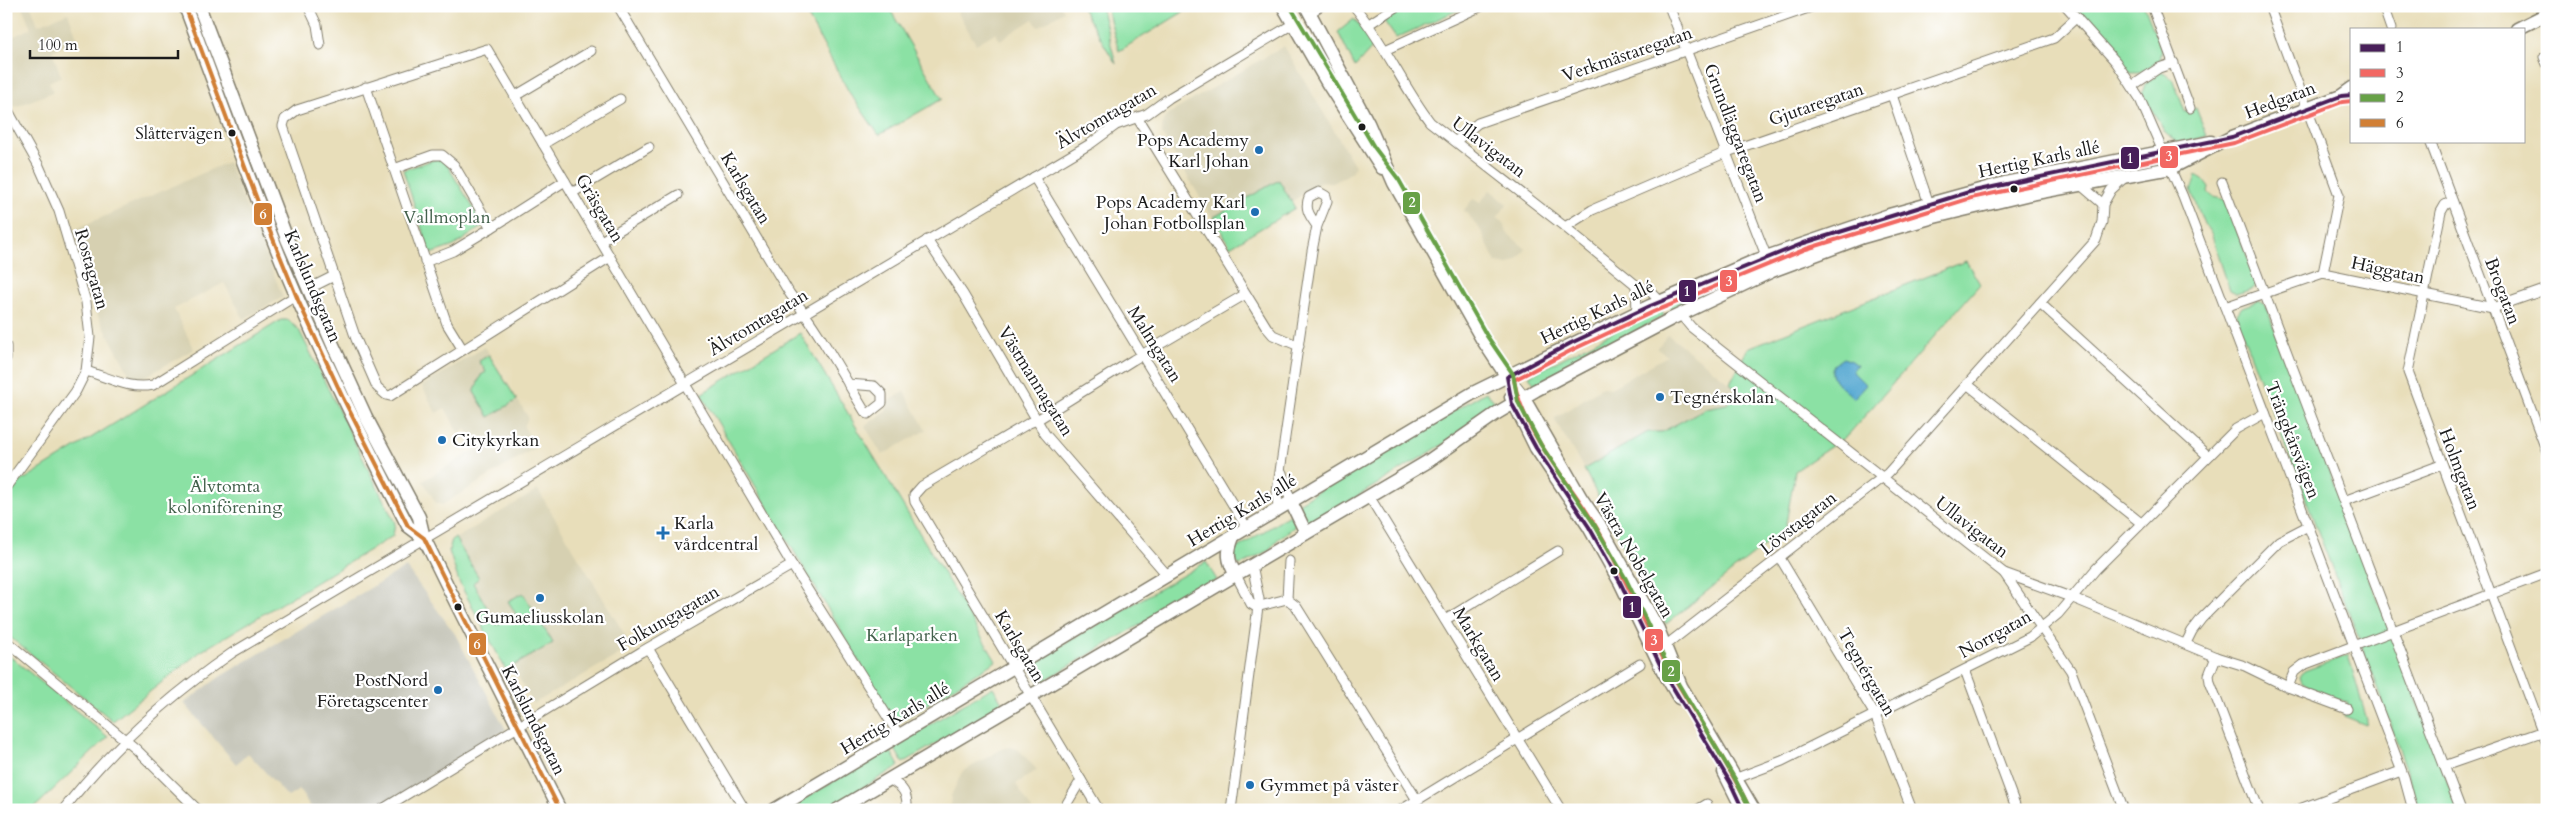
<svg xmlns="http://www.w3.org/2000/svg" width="2553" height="816" font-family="Cardo,serif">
<rect width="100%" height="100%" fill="#fff"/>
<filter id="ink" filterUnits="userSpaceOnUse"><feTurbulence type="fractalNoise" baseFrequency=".02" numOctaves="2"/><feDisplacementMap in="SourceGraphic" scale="10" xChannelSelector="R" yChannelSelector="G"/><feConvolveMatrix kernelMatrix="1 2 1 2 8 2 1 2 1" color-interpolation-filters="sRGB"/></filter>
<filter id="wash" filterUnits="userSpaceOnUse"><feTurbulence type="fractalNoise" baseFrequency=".0096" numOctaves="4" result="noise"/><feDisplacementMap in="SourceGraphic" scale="20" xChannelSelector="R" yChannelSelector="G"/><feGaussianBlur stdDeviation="1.12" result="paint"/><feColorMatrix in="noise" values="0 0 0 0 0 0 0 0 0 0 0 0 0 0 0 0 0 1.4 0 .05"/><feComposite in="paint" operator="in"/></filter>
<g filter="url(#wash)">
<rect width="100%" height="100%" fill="#e8deba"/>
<g fill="#d6d0b1">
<polygon points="22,6 31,6 38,25 68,13 78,40 52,51 61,76 49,82 53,92 15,107 6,92 6,40 31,28"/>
<polygon points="954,6 1061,6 1064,11 1038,27 1033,19 1000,40 995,33 976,44"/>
<polygon points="1284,46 1355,166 1352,172 1335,182 1321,182 1291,202 1295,208 1230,247 1162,134 1163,121 1167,115"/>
<polygon points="228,162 283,297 244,319 224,283 174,309 194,349 134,383 90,301 69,232"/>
<polygon points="1490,190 1507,204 1497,218 1504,223 1507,233 1526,249 1518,259 1507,265 1496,263 1481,231 1464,210 1473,199 1480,203"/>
<polygon points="1668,335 1740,391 1727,404 1706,408 1662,432 1648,432 1584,469 1554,419 1602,387 1611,388 1667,356 1657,348"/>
<polygon points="485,347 528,417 524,427 536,447 442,505 436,503 423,481 478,448 466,429 459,433 445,408 436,413 422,386"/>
<polygon points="904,392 926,430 882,455 865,426 886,411 889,401"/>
<polygon points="538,490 632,647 533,704 450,550 453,540"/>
<polygon points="1012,747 1020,751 1037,770 1016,784 1032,810 950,810 951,796 962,772 1004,748"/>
</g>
<polygon fill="#c5c5b8" points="406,567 455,634 506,730 376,810 313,810 299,790 288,797 248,753 236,764 184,703 221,676"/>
<g fill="#8be1a4" stroke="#547e60">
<polygon points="802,6 888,6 942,99 879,135 849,92"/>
<polygon points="1081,6 1101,6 1116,64"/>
<polygon points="1106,6 1193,6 1119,51"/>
<polygon points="1409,6 1467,6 1396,38 1384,21"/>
<polygon points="2072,6 2144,6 2162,51 2160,60 2139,73 2130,73 2092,26"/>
<polygon points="1354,19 1371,41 1372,48 1355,67 1338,32"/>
<polygon points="2161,72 2173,79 2185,112 2196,108 2207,136 2180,144 2165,132 2142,93 2145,84"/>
<polygon points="442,157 484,225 454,246 430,254 403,170"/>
<polygon points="2140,164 2141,166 1941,210 1940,207 2008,190"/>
<polygon points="2196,175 2203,179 2209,187 2208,192 2213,197 2226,200 2257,284 2253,289 2236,294 2230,291 2211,233 2204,224 2191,191"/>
<polygon points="1279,180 1295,208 1230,247 1214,217"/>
<polygon points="1966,261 1980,284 1848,435 1795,471 1785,529 1666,624 1637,573 1584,469 1648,432 1662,432 1706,408 1727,404 1739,391 1730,383 1748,348"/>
<polygon points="1712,286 1716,288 1672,312 1668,303"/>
<polygon points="2258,301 2265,304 2458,810 2419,810 2410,779 2364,652 2240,327 2237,314 2242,307"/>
<polygon points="1660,307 1664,316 1535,385 1529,376"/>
<polygon points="281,320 288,320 299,330 395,523 393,536 200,652 113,721 6,634 6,498 20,482"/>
<polygon points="800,333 996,661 896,724 701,394"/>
<polygon points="489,355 517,400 489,417 474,392 481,375 486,372 479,361"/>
<polygon points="1486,392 1497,404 1479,415 1442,445 1308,526 1299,505 1300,502"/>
<polygon points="1290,515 1293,516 1295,523 1294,527 1278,539 1269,550 1241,565 1237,564 1234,550"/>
<polygon points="455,538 479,578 473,583 497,625 516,614 508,601 523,593 553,643 506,670 459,582 449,551 452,539"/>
<polygon points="1206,562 1217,580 1040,683 1029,664"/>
<polygon points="6,653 108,737 32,810 6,810"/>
<polygon points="2348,655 2367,720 2366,725 2344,716 2348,703 2302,683 2300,677 2304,671"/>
<polygon points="993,687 1003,704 903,763 893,746"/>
<polygon points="889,748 899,766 825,810 786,810"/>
</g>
<path fill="#57a9d2" stroke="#3a6277" d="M1843 358 1852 361 1857 365 1852 371 1866 385 1854 398C1841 386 1818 373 1843 358Z"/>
</g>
<g filter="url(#ink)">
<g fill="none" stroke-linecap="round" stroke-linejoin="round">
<defs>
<g id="street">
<polyline points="308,6 317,25 320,45"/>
<path d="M618 6 790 294C819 331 841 372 865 412L868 414 882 403V394L874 386 848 384"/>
<path d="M1354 6C1384 42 1402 85 1430 122L1565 227 1636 285 1650 291 1660 301"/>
<polyline points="1669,6 1772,271"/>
<polyline points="2066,6 2116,62 2139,97 2183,197 2404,777 2413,810"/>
<polyline points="2152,6 2190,108"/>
<polyline points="2269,6 2339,195 2323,273"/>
<polyline points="2383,6 2391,29"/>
<polyline points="1310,13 1320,6"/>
<polyline points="1369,24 1397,6"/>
<polyline points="1385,50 1482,6"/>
<polyline points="2544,57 2547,64"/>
<polyline points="2132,86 2159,68 2174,63"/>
<polyline points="366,87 447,324 463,350"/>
<polyline points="1892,95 1929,204"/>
<polyline points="515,96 591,51"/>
<polyline points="6,107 39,166 59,211 86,302 90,337 86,371 76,391 6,487"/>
<polyline points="1138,119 1267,328 1273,335 1299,346"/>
<polyline points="1456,141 1478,123 1814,6"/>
<polyline points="2430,141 2547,452"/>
<polyline points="543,144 620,99"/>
<polyline points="394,169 433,155 442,155 454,165 491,228 453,251 425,262"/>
<polyline points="1034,177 1247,528"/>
<polyline points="2222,182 2461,810"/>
<polyline points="2082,186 2103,204"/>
<polyline points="572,193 649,147"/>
<polyline points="2452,201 2445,205 2441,212 2408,372 2547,744"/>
<polyline points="1565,227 1592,210 1727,152 2054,38 2077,17"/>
<polyline points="491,228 565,181"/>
<polyline points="927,240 963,294 1045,434 1168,576"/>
<polyline points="601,241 678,195"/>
<polyline points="610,257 390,396 386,395 377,387 356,339 283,126 285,119 297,110 487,49 792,565 899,735"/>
<polyline points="1636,285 1637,312"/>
<polyline points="308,289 334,276"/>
<polyline points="2040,303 2208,456"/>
<polyline points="2225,307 2323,273 2493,308 2547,289"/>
<polyline points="1681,315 1691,327 2004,573 2073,598 2216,657 2245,666 2288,687 2347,709"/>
<polyline points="6,346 6,358"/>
<path d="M86 371C108 377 129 390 153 385L297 295"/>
<polyline points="1967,384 2141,523"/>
<polyline points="1282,473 1291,502"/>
<polyline points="1369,496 1561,810"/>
<polyline points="2344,501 2441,465"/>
<path d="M1278 510 1277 492 1312 251 1317 226 1327 201 1326 196 1319 192 1309 197C1304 209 1310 216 1317 226"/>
<polyline points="1780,558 1875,715 1912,810"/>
<polyline points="2004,573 2071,671 2124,810"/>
<polyline points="1236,575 1251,604 1256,607"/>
<polyline points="1287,599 1289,561"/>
<polyline points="1256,607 1287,599 1296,606 1417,800"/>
<polyline points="1445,620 1558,551"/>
<polyline points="6,641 136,749 198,810"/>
<polyline points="2186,643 2192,631 2202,618 2279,541 2308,526"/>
<polyline points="1665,646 1888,473 2096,240 2102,222 2103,204 2111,190 2124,178"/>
<polyline points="648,648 745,810"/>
<polyline points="2216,657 2209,675 2210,682 2259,810"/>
<polyline points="1965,670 2017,810"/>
<polyline points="2288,687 2294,672 2303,665 2547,573"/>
<polyline points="2444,766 2547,730"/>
<polyline points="1737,778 1782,761 2030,637 2058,614 2096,569 2236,429 2265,413"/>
<path d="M889 779C903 787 908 793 907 810"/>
<path d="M63 810C111 748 168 697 232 653L1090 144 1116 125 1147 114 1169 98 1293 24"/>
<polyline points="381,810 641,652 792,565"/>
<polyline points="1063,810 1081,780"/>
<polyline points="1099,810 915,502 914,495 922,486 1029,423 1037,420 1133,360 1244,295"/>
<polyline points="1231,810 1259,599 1252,565"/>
<polyline points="1401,810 1640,664"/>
<polyline points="1697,810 1707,804"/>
<polyline points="2297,810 2401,771"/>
</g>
<g id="secondary">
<path d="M185 6C218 93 249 181 284 267 321 356 364 441 408 526L424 538"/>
<polyline points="199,6 287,239 333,345 366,417 419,517 424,538 449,589 560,810"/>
<polyline points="1283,6 1328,84 1382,168"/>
<polyline points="1306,6 1368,123 1394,183 1482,339 1507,377 1523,397 1581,498 1599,524 1658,629 1681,686 1754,810"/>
<polyline points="2517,29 2547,14"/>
<polyline points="1511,397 1536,448 1589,527 1620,582 1663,671 1679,698"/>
<polyline points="1291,502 1306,533"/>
<path d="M1233 537C1227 552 1227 560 1236 575"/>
<polyline points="1724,772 1743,810"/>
<polyline points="774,810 1473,393 1650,306 1757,260 1889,215 2005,183 2211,142"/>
<polyline points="837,810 1427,462 1497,413 1536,390 1671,319 1772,271 1863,237 1934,217 2030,194 2171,168 2232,137 2341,96 2352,88"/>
</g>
</defs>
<use href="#street" stroke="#827d6b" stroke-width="11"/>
<use href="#secondary" stroke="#827d6b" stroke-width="15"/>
<use href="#street" stroke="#fff" stroke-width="9"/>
<use href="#secondary" stroke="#fff" stroke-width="12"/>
<defs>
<polyline id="bus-1" points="1743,810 1730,782 1663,671 1620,582 1589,527 1536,448 1512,404 1507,377 1571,343 1650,306 1804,243 1969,192 2232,137 2341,96 2352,95"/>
<path id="bus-2" d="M1749 807C1726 759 1696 716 1669 669 1643 622 1623 571 1595 525 1567 478 1524 435 1514 380L1574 349 1653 312 1806 249 1971 198 2234 143 2342 102 2352 101"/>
<polyline id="bus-3" points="1290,6 1374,147 1399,180 1487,336 1513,374 1518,402 1541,445 1594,524 1626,579 1669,668 1735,779 1749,807"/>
<polyline id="bus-4" points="185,6 258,202 298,300 343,398 408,526 424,538 560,810"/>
</defs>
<use href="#bus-1" stroke="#fff" stroke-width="8"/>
<use href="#bus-2" stroke="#fff" stroke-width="8"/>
<use href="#bus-3" stroke="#fff" stroke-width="8"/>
<use href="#bus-4" stroke="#fff" stroke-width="8"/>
<use href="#bus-1" stroke="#481f59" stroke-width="4"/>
<use href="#bus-2" stroke="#f26762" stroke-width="4"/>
<use href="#bus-3" stroke="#67a147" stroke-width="4"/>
<use href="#bus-4" stroke="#d17f35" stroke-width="4"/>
</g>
</g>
<g fill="#1c1c1c" stroke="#fff" stroke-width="2">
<circle cx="1362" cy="127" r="4.5"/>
<circle cx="232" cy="133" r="4.5"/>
<circle cx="2014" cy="189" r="4.5"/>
<circle cx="1614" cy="571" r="4.5"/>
<circle cx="458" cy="607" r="4.5"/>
</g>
<g fill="#1f6fb2" stroke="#fff" stroke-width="2">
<circle cx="1259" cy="150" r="5"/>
<circle cx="1255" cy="212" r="5"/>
<circle cx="1660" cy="397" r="5"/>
<circle cx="442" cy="440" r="5"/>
<path d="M660.5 525.5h5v5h5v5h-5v5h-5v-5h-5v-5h5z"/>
<circle cx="540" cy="598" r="5"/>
<circle cx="438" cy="690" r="5"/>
<circle cx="1250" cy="785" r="5"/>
</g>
<g text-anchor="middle" stroke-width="4.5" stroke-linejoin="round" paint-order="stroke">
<g font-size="17" fill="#1c1c1c" stroke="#fff" text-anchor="end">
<text x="223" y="139">Slåttervägen</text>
</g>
<g font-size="18" fill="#1c1c1c" stroke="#fff">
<text transform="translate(1627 54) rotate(-19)" y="6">Verkmästaregatan</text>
<text transform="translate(2280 100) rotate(-21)" y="6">Hedgatan</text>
<text transform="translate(1816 104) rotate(-19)" y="6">Gjutaregatan</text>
<text transform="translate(1106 116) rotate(-30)" y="6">Älvtomtagatan</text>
<text transform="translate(1736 133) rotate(69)" y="6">Grundläggaregatan</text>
<text transform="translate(1489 147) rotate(37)" y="6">Ullavigatan</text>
<text transform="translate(2039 159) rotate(-12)" y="6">Hertig Karls allé</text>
<text transform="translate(746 188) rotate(59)" y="6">Karlsgatan</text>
<text transform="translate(600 208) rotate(59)" y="6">Gräsgatan</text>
<text transform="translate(92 269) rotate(74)" y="6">Rostagatan</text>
<text transform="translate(2388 270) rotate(12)" y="6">Häggatan</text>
<text transform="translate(313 286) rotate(67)" y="6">Karlslundsgatan</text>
<text transform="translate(2503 291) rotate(69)" y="6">Brogatan</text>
<text transform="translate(1597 312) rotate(-26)" y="6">Hertig Karls allé</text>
<text transform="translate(758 322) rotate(-31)" y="6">Älvtomtagatan</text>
<text transform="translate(1155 344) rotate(58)" y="6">Malmgatan</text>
<text transform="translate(1036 381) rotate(58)" y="6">Västmannagatan</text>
<text transform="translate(2293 440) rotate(69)" y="6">Trängkårsvägen</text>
<text transform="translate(2460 469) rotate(69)" y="6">Holmgatan</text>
<text transform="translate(1242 510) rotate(-31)" y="6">Hertig Karls allé</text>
<text transform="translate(1798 523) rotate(-38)" y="6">Lövstagatan</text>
<text transform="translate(1972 527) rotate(38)" y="6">Ullavigatan</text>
<text transform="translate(1634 555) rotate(60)" y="6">Västra Nobelgatan</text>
<text transform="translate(668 618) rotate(-30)" y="6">Folkungagatan</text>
<text transform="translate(1995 634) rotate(-29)" y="6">Norrgatan</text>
<text transform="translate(1479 644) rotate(59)" y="6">Markgatan</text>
<text transform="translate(1020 646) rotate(59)" y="6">Karlsgatan</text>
<text transform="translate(1867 672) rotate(60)" y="6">Tegnérgatan</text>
<text transform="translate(895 718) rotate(-31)" y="6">Hertig Karls allé</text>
<text transform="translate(534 720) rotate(63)" y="6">Karlslundsgatan</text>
</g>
<g font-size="18" fill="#1c1c1c" stroke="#fff" text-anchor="start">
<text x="1249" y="146" text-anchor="end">Pops Academy<tspan x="1249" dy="21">Karl Johan</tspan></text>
<text x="1245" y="208" text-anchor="end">Pops Academy Karl<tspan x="1245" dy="21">Johan Fotbollsplan</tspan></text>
<text x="1670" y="403">Tegnérskolan</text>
<text x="452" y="446">Citykyrkan</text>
<text x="674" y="529">Karla<tspan x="674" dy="21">vårdcentral</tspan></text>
<text x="540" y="623" text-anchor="middle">Gumaeliusskolan</text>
<text x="428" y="686" text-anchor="end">PostNord<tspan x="428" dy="21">Företagscenter</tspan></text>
<text x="1260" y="791">Gymmet på väster</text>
</g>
<g font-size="18" fill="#43614c" stroke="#fff">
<text x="447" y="223">Vallmoplan</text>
<text x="225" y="492">Älvtomta<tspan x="225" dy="21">koloniförening</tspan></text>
<text x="912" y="641">Karlaparken</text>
</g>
</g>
<g stroke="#fff" stroke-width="2">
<rect x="2159" y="145" width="20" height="24" rx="5" fill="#f26762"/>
<rect x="2120" y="146" width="20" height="24" rx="5" fill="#481f59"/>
<rect x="1402" y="191" width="19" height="24" rx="5" fill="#67a147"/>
<rect x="253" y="202" width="20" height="24" rx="5" fill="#d17f35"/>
<rect x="1719" y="269" width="19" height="24" rx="5" fill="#f26762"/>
<rect x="1678" y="279" width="19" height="24" rx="5" fill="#481f59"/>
<rect x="1622" y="595" width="20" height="24" rx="5" fill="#481f59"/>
<rect x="1644" y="628" width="20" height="24" rx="5" fill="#f26762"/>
<rect x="468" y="632" width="19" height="24" rx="5" fill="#d17f35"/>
<rect x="1661" y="659" width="20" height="24" rx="5" fill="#67a147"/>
</g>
<g font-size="14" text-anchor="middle" font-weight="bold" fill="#fff">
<text x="2169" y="161">3</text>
<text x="2130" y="163">1</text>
<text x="1412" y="207">2</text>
<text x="263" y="219">6</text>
<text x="1729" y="286">3</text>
<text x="1687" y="296">1</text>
<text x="1632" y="612">1</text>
<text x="1654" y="645">3</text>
<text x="477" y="649">6</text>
<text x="1671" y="676">2</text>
</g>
<rect width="2553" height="816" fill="none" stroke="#fff" stroke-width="25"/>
<rect x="2350" y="28" width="175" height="115" fill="#ffffff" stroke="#a4a4a4"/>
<rect x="2360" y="44" width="25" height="8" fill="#481f59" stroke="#a4a4a4"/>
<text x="2396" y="52" font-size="15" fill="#1c1c1c">1</text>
<rect x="2360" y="69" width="25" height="8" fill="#f26762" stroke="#a4a4a4"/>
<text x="2396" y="78" font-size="15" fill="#1c1c1c">3</text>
<rect x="2360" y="94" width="25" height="8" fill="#67a147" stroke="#a4a4a4"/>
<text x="2396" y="102" font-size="15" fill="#1c1c1c">2</text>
<rect x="2360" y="119" width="25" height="8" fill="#d17f35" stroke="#a4a4a4"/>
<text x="2396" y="128" font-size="15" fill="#1c1c1c">6</text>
<path d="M30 50v8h148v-8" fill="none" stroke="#1c1c1c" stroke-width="2.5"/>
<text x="38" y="50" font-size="15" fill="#1c1c1c" stroke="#ffffff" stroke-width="4" paint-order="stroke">100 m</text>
</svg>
